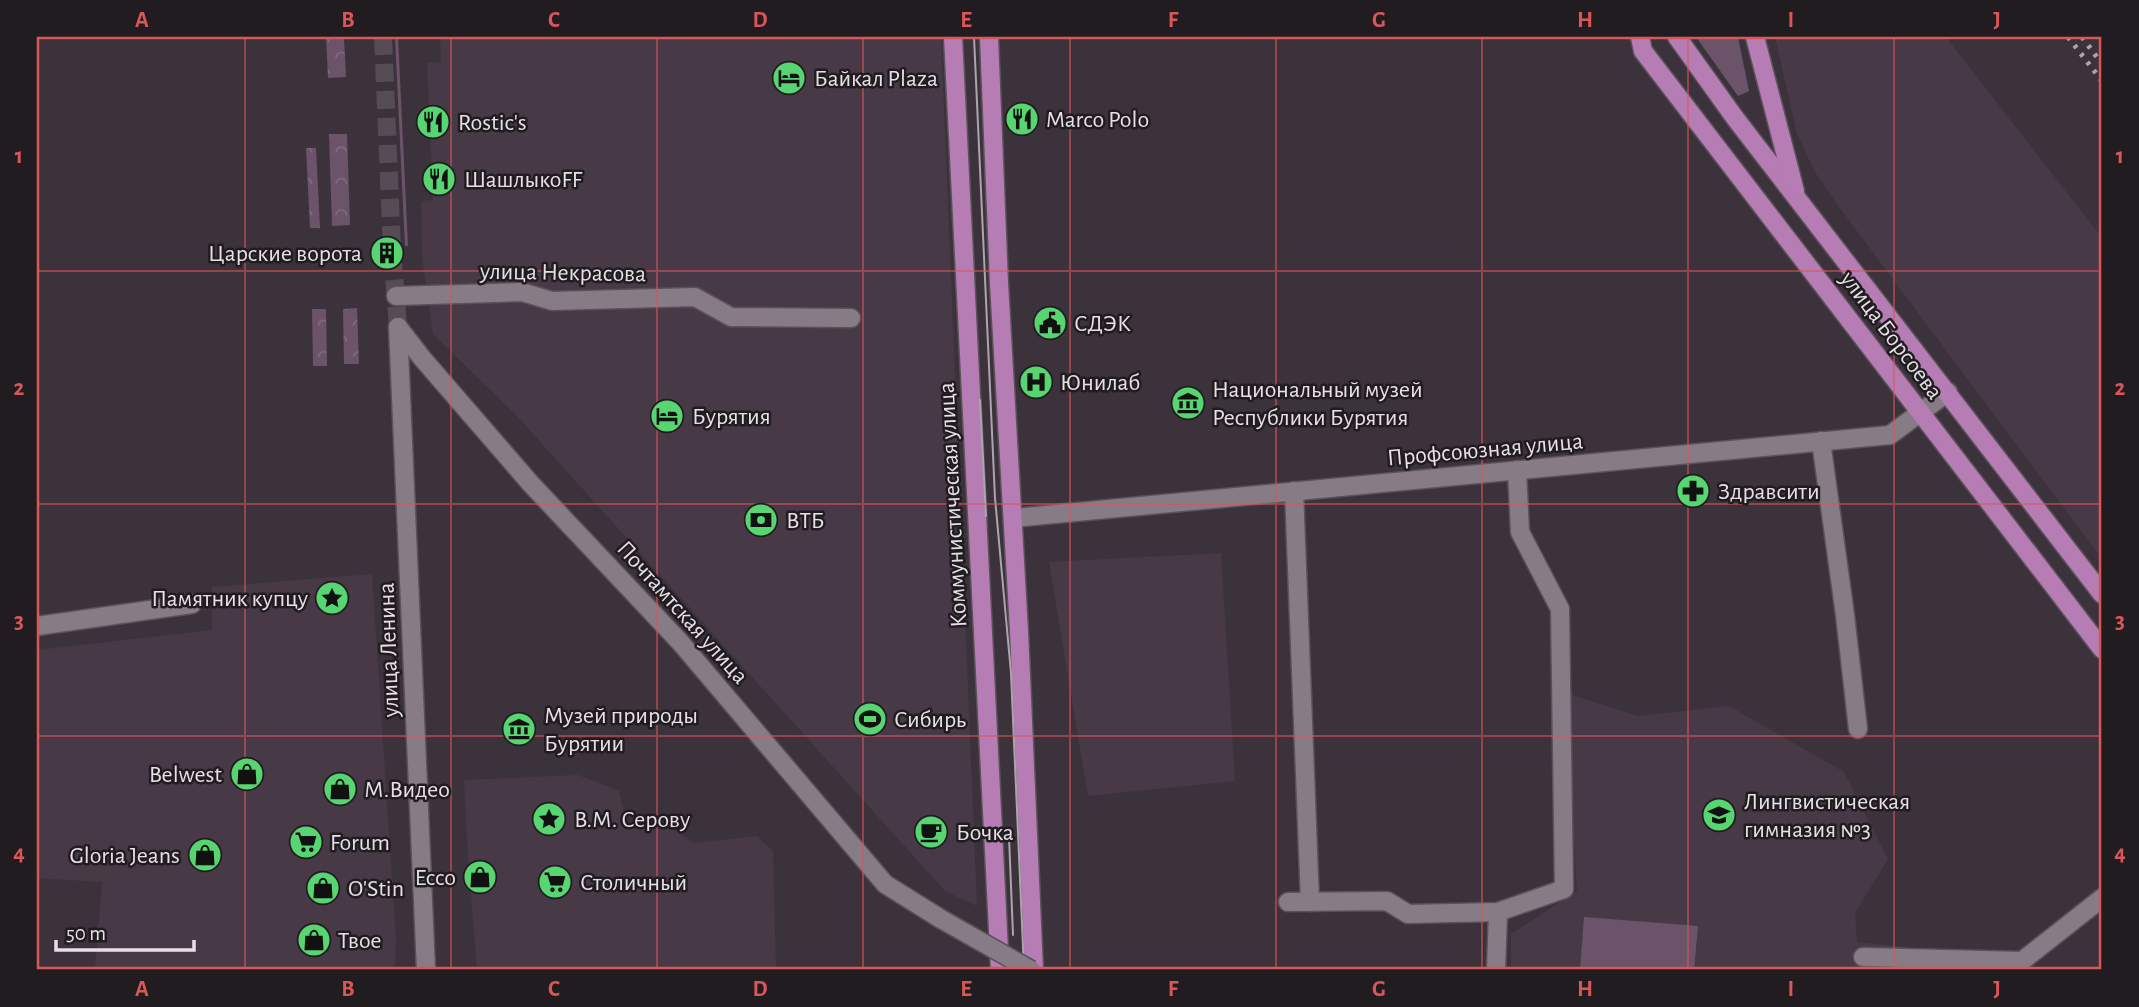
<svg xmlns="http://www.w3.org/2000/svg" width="2139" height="1007" font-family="'Alegreya Sans',sans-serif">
<defs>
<pattern id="park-crowns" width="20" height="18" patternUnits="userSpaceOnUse" patternTransform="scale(1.75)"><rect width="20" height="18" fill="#6b5369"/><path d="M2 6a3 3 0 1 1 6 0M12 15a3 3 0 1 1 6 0" fill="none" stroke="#806b7e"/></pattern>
</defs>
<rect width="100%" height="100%" fill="#3c323b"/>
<g fill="#483947">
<polygon points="440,37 941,37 977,906 945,891 516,415 433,334 422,257 421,201 433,200 427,63 441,62"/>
<polygon points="1775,37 1946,37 2102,238 2102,559 1839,207 1815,172 1797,134"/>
<polygon points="1221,553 1235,781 1088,796 1049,562"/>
<polygon points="372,574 396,939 395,970 95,970 102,882 37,878 37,650 212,630 212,587"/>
<polygon points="1569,694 1638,716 1729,706 1844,772 1888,859 1855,913 1857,942 1916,948 1916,970 1511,970 1511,934 1577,891 1568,747"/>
<polygon points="578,775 619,791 627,825 668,826 694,843 757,836 773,851 776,970 477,970 468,855 464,780"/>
</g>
<g fill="#6b5369">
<polygon points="395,37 398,37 408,246 405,246"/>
<polygon points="1696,37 1738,37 1749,91 1738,96"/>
<polygon points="1584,917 1698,926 1694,970 1580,970"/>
</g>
<g fill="url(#park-crowns)">
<polygon points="326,37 344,37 346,77 328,78"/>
<polygon points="329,134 347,134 350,225 332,226"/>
<polygon points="306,148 316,148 320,228 310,228"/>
<polygon points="357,308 359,364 344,364 343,309"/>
<polygon points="312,309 326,309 327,366 313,366"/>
</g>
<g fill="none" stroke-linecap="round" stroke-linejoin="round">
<polyline stroke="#564c55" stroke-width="18" stroke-dasharray="18 9" stroke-linecap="butt" points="383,37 392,249 398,327"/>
<defs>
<g id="street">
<polyline points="396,296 522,292 552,301 695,297 731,317 851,318"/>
<polyline points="1821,441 1845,615 1858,729"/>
<polyline points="1294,491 1310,902"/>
<polyline points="1013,518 1890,435 1948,392"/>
<polyline points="37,626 192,604"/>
<polyline points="1288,902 1387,901 1408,914 1498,912 1564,889 1560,609 1520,532 1517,470"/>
<polyline points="1863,957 2022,961 2102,898"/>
<polyline points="1496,970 1498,912"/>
</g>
<g id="secondary">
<polyline points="398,327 422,358 531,484 680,642 885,884 941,919"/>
<polyline points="398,327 426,970"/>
</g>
<g id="primary">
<polyline points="953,37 1000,970"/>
<polyline points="989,37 999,283 1019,631 1034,970"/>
<polyline points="1640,37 1643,51 2102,649"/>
<polyline points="1677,37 1735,118 2102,594"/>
<polyline points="1755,37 1795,191"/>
</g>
</defs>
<use href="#street" stroke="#5a5159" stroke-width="21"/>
<use href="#secondary" stroke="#5a5159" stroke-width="21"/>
<use href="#primary" stroke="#5a5159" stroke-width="21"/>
<use href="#street" stroke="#877b86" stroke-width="18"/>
<use href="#secondary" stroke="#877b86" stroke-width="18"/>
<use href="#primary" stroke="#b67cb4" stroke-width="18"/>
<g stroke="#aca5ac" stroke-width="2">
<polyline points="974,37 995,498 1011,673 1024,970"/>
<polyline points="980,400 986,516"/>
<polyline points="1009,837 1013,935"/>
</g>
<g stroke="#aca5ac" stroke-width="5" stroke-dasharray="3.5 7" stroke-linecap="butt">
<polyline points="2068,37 2102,81"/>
<polyline points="2082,37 2102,64"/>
</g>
<defs>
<polyline id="secondary-bridge" points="941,919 1031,970"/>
</defs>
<use href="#secondary-bridge" stroke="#5a5159" stroke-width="21" stroke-linecap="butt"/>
<use href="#secondary-bridge" stroke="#877b86" stroke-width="18"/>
</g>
<path fill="none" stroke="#da5658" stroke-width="2" stroke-opacity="0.55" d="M245 37V970M451 37V970M657 37V970M863 37V970M1070 37V970M1276 37V970M1482 37V970M1688 37V970M1894 37V970M37 271H2102M37 504H2102M37 736H2102"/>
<defs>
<symbol id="hotel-disc" viewBox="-11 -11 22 22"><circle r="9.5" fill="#57d570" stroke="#201c20"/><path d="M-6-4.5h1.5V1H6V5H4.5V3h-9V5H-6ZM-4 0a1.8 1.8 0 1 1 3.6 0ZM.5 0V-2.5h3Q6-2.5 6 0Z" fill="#111"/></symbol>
<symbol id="restaurant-disc" viewBox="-11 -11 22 22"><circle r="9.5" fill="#57d570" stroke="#201c20"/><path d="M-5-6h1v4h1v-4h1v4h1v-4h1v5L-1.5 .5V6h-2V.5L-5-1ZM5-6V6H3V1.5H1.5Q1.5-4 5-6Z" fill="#111"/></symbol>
<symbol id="building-disc" viewBox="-11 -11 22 22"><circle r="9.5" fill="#57d570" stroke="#201c20"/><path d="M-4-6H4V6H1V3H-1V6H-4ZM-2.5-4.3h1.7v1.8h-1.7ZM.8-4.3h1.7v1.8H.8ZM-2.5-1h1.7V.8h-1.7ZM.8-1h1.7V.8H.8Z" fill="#111"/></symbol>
<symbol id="civic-disc" viewBox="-11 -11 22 22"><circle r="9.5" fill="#57d570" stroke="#201c20"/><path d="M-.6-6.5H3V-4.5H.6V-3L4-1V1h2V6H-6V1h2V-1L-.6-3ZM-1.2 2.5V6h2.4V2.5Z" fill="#111"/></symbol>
<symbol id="hospital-disc" viewBox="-11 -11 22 22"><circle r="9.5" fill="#57d570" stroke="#201c20"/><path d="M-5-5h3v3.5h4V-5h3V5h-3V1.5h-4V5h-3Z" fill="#111"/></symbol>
<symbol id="museum-disc" viewBox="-11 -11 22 22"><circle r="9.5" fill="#57d570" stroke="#201c20"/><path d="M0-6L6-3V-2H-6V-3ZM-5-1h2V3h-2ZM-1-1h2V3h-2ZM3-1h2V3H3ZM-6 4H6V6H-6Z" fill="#111"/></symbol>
<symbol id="pharmacy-disc" viewBox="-11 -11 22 22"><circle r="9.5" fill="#57d570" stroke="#201c20"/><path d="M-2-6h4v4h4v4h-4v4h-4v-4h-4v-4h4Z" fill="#111"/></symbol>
<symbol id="bank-disc" viewBox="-11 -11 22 22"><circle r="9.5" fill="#57d570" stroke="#201c20"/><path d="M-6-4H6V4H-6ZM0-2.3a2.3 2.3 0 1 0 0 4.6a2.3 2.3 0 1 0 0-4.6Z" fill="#111"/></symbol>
<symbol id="sight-disc" viewBox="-11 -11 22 22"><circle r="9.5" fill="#57d570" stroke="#201c20"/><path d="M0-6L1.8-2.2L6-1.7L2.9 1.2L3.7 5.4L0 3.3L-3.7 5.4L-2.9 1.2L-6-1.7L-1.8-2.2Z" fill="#111"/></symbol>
<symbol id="stadium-disc" viewBox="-11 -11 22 22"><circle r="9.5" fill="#57d570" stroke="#201c20"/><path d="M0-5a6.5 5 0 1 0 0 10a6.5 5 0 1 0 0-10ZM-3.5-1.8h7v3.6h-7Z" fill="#111"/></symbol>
<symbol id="shop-disc" viewBox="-11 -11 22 22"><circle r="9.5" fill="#57d570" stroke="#201c20"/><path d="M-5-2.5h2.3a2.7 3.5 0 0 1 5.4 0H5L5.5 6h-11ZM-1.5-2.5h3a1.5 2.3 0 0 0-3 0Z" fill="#111"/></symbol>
<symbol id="school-disc" viewBox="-11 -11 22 22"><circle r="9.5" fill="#57d570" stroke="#201c20"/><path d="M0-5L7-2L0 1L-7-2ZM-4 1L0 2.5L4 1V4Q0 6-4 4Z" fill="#111"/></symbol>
<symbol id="cafe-disc" viewBox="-11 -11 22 22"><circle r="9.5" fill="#57d570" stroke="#201c20"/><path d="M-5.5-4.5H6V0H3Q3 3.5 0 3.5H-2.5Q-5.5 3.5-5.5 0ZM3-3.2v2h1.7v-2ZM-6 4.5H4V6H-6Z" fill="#111"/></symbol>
<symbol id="supermarket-disc" viewBox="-11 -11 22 22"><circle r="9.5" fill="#57d570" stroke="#201c20"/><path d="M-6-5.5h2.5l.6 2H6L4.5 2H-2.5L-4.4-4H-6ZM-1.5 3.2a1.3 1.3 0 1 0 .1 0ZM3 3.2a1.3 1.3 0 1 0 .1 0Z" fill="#111"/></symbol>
</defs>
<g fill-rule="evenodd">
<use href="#hotel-disc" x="770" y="59" width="38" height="38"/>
<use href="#restaurant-disc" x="1003" y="100" width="38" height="38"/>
<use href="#restaurant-disc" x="414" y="103" width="38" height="38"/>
<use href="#restaurant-disc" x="420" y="160" width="38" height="38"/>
<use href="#building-disc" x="368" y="234" width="38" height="38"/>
<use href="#civic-disc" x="1031" y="304" width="38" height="38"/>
<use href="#hospital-disc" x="1017" y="363" width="38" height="38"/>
<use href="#museum-disc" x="1169" y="384" width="38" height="38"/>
<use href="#hotel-disc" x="648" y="397" width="38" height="38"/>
<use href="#pharmacy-disc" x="1674" y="472" width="38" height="38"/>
<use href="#bank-disc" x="742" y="501" width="38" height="38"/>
<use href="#sight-disc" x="313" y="579" width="38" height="38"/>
<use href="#stadium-disc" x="851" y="700" width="38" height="38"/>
<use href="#museum-disc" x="500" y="710" width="38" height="38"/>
<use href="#shop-disc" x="228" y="755" width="38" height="38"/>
<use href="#shop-disc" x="321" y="770" width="38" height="38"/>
<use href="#school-disc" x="1700" y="796" width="38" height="38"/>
<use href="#sight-disc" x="530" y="800" width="38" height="38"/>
<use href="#cafe-disc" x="912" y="813" width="38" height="38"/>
<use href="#supermarket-disc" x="287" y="823" width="38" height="38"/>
<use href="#shop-disc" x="186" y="836" width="38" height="38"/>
<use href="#shop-disc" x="461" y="858" width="38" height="38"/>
<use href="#supermarket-disc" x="536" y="863" width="38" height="38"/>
<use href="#shop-disc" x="304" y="869" width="38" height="38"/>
<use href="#shop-disc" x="295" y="921" width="38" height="38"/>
</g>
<g text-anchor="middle" stroke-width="5" stroke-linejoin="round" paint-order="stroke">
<g font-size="24" fill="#e6e0e6" stroke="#201c20" text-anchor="start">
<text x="814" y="86">Байкал Plaza</text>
<text x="1046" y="127">Marco Polo</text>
<text x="458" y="130">Rostic's</text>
<text x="464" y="187">ШашлыкоFF</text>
<text x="362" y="261" text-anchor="end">Царские ворота</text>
<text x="1074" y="331">СДЭК</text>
<text x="1060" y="390">Юнилаб</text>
<text x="1212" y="397">Национальный музей<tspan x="1212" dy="28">Республики Бурятия</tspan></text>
<text x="692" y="424">Бурятия</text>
<text x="1718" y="499">Здравсити</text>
<text x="786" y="528">ВТБ</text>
<text x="308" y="606" text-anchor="end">Памятник купцу</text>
<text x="544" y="723">Музей природы<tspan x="544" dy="28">Бурятии</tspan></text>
<text x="894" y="727">Сибирь</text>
<text x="222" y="782" text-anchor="end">Belwest</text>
<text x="364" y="797">М.Видео</text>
<text x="1744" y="809">Лингвистическая<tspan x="1744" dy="28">гимназия №3</tspan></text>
<text x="574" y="827">В.М. Серову</text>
<text x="956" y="840">Бочка</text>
<text x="330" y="850">Forum</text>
<text x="180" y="863" text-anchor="end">Gloria Jeans</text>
<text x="456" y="885" text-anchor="end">Ecco</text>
<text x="580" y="890">Столичный</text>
<text x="348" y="896">O'Stin</text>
<text x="338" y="948">Твое</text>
</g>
<g font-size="24" fill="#e6e0e6" stroke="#201c20">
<text transform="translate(563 272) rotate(1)" y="8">улица Некрасова</text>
<text transform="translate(1892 335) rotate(53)" y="8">улица Борсоева</text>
<text transform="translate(1485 449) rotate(-5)" y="8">Профсоюзная улица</text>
<text transform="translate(952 505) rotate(-93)" y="8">Коммунистическая улица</text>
<text transform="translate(683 612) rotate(48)" y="8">Почтамтская улица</text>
<text transform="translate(388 650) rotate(-92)" y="8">улица Ленина</text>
</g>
</g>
<rect width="2139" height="1007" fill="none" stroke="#201c20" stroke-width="77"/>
<path d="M56 940v10h138v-10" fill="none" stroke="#e6e0e6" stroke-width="3.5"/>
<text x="66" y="940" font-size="21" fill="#e6e0e6" stroke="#201c20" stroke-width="5" paint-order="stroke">50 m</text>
<rect x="38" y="38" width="2062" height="930" fill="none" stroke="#da5658" stroke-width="2.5"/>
<g font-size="23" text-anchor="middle" font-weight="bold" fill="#da5658">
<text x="142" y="27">A</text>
<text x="348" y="27">B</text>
<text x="554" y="27">C</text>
<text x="760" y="27">D</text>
<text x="966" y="27">E</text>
<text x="1173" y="27">F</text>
<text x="1379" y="27">G</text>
<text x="1585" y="27">H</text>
<text x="1791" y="27">I</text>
<text x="1997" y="27">J</text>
<text x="19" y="163">1</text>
<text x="2120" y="163">1</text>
<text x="19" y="395">2</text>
<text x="2120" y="395">2</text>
<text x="19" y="628">3</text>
<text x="2120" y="628">3</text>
<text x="19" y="860">4</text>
<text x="2120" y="860">4</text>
<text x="142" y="996">A</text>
<text x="348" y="996">B</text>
<text x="554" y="996">C</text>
<text x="760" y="996">D</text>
<text x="966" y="996">E</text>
<text x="1173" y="996">F</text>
<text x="1379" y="996">G</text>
<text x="1585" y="996">H</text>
<text x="1791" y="996">I</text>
<text x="1997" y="996">J</text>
</g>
</svg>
